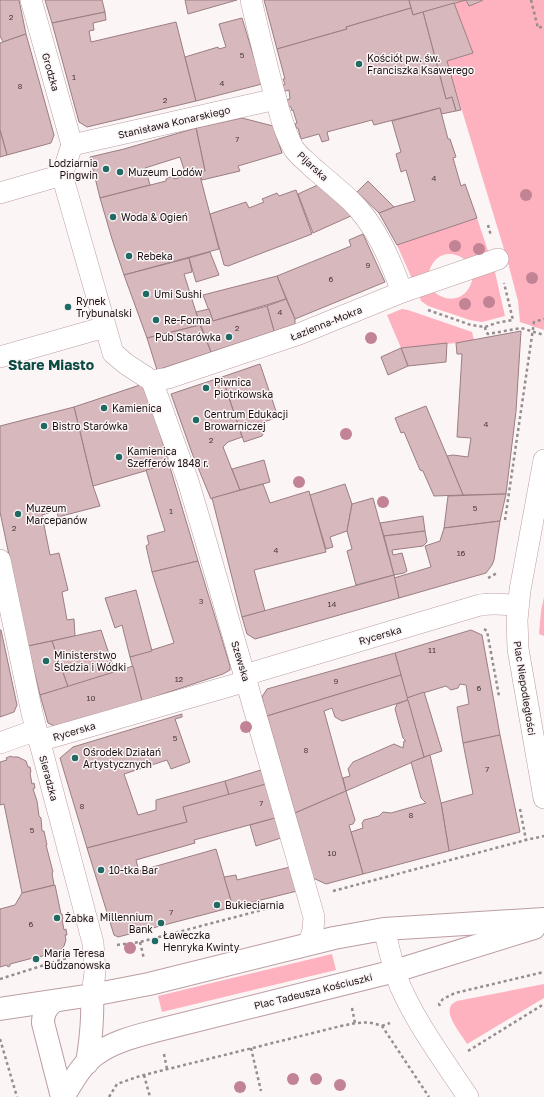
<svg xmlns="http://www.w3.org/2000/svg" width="544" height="1097" font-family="'Golos Text',sans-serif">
<rect width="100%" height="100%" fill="#fbf5f6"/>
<g fill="#feb1be">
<polygon points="466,0 469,6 482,2 482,0 544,0 544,330 520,322 518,301 507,259 447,61 473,53 454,3"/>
<path d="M477 218 489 254 468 262C451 247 431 254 428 277L413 281 397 245Z"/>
<path d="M494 268 505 316 482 322 470 320 428 306 421 301 419 295 433 291C450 306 470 298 473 276Z"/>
<polygon points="402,309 408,310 472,332 474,340 456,343 401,348 387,315"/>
<polygon points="544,597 544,636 539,634 541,611"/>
<polygon points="332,954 336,970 162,1012 158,996"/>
<path d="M544 984V998L467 1044C461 1033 438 1009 457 1001Z"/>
</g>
<g fill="#d7b8bc" stroke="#9b7e83">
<polygon points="0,0 19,0 26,34 3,42 0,36"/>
<polygon points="45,0 102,0 105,12 52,23"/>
<polygon points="185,0 237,0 188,14"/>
<polygon points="264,0 409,0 411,8 346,27 347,29 277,49"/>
<polygon points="409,0 482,0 482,1 469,6 466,0 413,15"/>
<polygon points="454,3 473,53 447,61 461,110 456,111 452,97 446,99 423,12"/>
<polygon points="411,8 413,15 423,12 446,99 452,97 456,111 441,114 440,108 374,125 372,120 327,132 329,140 322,142 319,134 301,139 298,128 296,128 295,124 297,123 293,110 292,111 291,107 289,106 286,107 285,100 290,99 289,90 282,92 280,86 285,84 283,79 285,79 277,49 347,29 346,27"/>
<polygon points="105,12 106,20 93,23 94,30 89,31 91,42 176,22 196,101 87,127 79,122 52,23"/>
<polygon points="242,18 262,84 196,101 185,57 218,47 219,49 226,47 219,24"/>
<polygon points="26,34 54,135 51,143 7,155 0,130 0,43"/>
<polygon points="440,108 448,139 450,139 456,157 453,158 461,186 465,184 477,218 397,245 379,213 394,207 415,201 406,170 401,172 396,154 401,152 392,121"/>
<polygon points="242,118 273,126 282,153 238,166 240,171 202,180 199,172 205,171 196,128"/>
<polygon points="196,128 205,171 186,176 180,157 145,168 150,185 100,198 90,157 124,149"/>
<polygon points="0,130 7,155 0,157"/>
<polygon points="199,172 219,249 124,275 112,239 100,198 166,181 166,179 173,176 174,179"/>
<polygon points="368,181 394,207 379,213 357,192"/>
<polygon points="320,184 353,215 313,233 298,194"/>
<polygon points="296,190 312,234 228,266 224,265 210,214 246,202 249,208 264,202 262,199 277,193 279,196"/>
<polygon points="363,234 385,282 295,319 277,276 351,246 349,240"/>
<polygon points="210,252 219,275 196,282 189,258"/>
<polygon points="189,258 192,272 184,274 200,325 147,338 124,275"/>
<polygon points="277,276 286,299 213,321 203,295"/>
<polygon points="286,299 295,319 295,324 274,331 267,306"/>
<polygon points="267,306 274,331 211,352 196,312 209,309 213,321"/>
<polygon points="200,325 211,352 157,370 147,338"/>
<polygon points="521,331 516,411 506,494 463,495 447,456 453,455 468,457 471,438 457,437 462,354 457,354 456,343"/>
<polygon points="447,343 446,362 408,366 401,348"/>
<polygon points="401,348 408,366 388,375 381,357"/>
<polygon points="260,364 278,417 261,423 264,431 262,436 244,442 222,377"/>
<polygon points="222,377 242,437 228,442 223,447 240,490 211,499 192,453 171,394"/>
<polygon points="140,385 146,386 169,464 93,486 74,407"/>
<polygon points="426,406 447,456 463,495 434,496 423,471 420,470 404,432 401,433 395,418"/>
<polygon points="74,407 93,486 100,506 58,517 57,510 42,515 50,555 59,553 68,590 62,592 67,620 74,619 75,636 28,646 0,512 0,426"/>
<polygon points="264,460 270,482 240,490 232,469"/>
<polygon points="169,464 198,561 152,572 146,546 149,544 147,536 165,531 146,470"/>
<polygon points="263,484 270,503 309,491 326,552 254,570 265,611 242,617 212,498"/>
<polygon points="345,484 352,504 347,531 330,537 333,547 326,549 310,495"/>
<polygon points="506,494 500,521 444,528 448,496"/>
<polygon points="373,498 394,575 356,585 347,551 352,549 347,531 352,504"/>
<polygon points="423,516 425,531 384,536 380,523"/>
<polygon points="500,521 494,560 492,565 486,573 399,598 394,578 431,567 425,546 440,541 444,528"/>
<polygon points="425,531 427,542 423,546 392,550 393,555 402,553 407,571 404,573 394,575 384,536"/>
<polygon points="198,561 230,666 230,670 223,674 142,701 130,657 174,643 152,572"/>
<polygon points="394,575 399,598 255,639 247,634 242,617"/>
<polygon points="136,590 152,651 130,657 122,625 115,628 105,598"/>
<polygon points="0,630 1,630 17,705 14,712 0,717"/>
<polygon points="101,630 115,672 68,687 52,641"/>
<polygon points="471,630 482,635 500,735 463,743 457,707 469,704 466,685 460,684 458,688 451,690 446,686 407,698 395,653"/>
<polygon points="52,641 68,687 40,695 28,646"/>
<polygon points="395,653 401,675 267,716 262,697 267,689"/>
<polygon points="133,666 142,701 59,728 48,723 40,695"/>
<polygon points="401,675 408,700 342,721 335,717 332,708 324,711 346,791 295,813 267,716"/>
<polygon points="424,692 442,751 424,757 407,698"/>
<polygon points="408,700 424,757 346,791 343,778 350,776 348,769 353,762 394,744 403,748 404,741 406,741 403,738 395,709 397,704"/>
<polygon points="182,714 182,717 175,719 190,762 171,769 167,760 124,774 138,815 156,810 156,800 225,781 229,795 183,807 187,822 87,848 60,758 73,747"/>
<polygon points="500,735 520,832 449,851 441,803 473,794 463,743"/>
<polygon points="430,755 441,803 449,851 363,874 351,832 363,828 362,823 364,820 379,816 383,812 391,813 426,803 421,798 411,762"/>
<polygon points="11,756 12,757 18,757 26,761 28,767 30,767 31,772 30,773 32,784 34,783 35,788 33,789 37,801 39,816 41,818 42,831 44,831 47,845 46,845 53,872 52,873 54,885 22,893 4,804 0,805 0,762 7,760 6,758"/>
<polygon points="261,770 266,784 229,795 225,781"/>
<polygon points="266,784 275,818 194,840 195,843 136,860 139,871 216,849 233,907 118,937 114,935 87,848 187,822 183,807"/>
<polygon points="346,791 355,820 353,824 349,825 363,874 326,884 313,878 295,813"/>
<polygon points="275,818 281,838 256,846 250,825"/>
<polygon points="290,867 297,891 233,907 224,877 236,875 237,880"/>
<polygon points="55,885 61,914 62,914 63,919 62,919 64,930 66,929 67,935 65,935 66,940 64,946 59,952 54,953 54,954 50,956 49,954 39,957 39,958 36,959 34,960 33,958 10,964 10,966 8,967 7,965 0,967 0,909 15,905 22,893"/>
</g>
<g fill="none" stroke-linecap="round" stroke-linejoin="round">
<defs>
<g id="street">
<polyline points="31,0 72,145"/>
<path d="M251 0C259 34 267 67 276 100 281 117 285 134 294 149 299 156 307 162 313 168 326 179 338 189 350 200 376 225 390 259 402 292"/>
<polyline points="72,145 62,175 113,353 126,364 152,381"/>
<polyline points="72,145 276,99"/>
<polyline points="0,193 62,175"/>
<polyline points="0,357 105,327"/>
<polyline points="152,381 188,481 207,545 314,917 313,930 309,944"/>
<polyline points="152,381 168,378 299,334 402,292 498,259"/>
<polyline points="544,460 520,590 517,620 518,649 544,798"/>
<polyline points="0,560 32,713 93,943 95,972 92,995"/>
<path d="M245 675 480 605C493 603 505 604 517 606"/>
<polyline points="39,741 247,681"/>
<polyline points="0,743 36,730"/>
<path d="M384 929C389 948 393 969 401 988 418 1026 445 1062 468 1097"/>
</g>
<g id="secondary">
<path d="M54 1001C46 1008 43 1013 43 1023L62 1097"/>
<polyline points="0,1009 92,995 149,984 334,938 384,929 544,919"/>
<path d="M87 1063C91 1040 93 1019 92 995"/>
<path d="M63 1097C72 1083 81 1065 95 1055 114 1041 137 1036 159 1030L395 971 534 928"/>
</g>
</defs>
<use href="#street" stroke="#bb9da1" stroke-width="22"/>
<use href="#secondary" stroke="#bb9da1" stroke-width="24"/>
<g stroke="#958d8e" stroke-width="2.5" stroke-dasharray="3 3" stroke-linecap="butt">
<polyline points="531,0 538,28 544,26"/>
<polyline points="488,225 491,236"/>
<polyline points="428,310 471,325 485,327 496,323 513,320 504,283"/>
<polyline points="485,327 486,332 488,334 521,328 544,335"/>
<polyline points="505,520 534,322 544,319"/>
<polyline points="488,578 497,573"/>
<polyline points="484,629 487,631 499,696"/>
<polyline points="520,809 526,840"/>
<polyline points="333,891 526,840 544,836"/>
<polyline points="140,942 144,959"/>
<polyline points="117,945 140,942 285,904"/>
<polyline points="0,979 70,957"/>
<polyline points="440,1006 439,1004 443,999 455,993 544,972"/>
<polyline points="352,1008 355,1023"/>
<polyline points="382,1026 390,1023"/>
<polyline points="0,1039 17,1097"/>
<polyline points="251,1048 261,1091"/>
<polyline points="468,1051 544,1004"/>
<polyline points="164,1054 167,1069"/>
<polyline points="144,1075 150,1097"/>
<path d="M109 1097 117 1084 140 1076 341 1026C356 1023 367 1020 382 1026L429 1097"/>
</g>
<use href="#street" stroke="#fff" stroke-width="21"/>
<use href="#secondary" stroke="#fff" stroke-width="22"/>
</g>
<g fill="#c28395">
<circle cx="526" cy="195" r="6"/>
<circle cx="455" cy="246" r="6"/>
<circle cx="479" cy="249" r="6"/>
<circle cx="532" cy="278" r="6"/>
<circle cx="489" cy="302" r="6"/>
<circle cx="465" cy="304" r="6"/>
<circle cx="371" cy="338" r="6"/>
<circle cx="346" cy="434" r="6"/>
<circle cx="299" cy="482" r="6"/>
<circle cx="383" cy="502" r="6"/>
<circle cx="246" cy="727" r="6"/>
<circle cx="130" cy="948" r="6"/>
<circle cx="293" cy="1079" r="6"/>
<circle cx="316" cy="1079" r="6"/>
<circle cx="340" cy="1085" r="6"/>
<circle cx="240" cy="1087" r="6"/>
</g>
<g fill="#206a63" stroke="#fbf5f6" stroke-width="1.5">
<circle cx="359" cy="64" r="4"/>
<circle cx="106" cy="169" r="4"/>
<circle cx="120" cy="172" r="4"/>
<circle cx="113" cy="217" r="4"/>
<circle cx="129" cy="256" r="4"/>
<circle cx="146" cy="294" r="4"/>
<circle cx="68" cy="307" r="4"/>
<circle cx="156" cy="320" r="4"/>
<circle cx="229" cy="337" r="4"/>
<circle cx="206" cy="388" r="4"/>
<circle cx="104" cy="408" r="4"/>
<circle cx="196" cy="420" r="4"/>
<circle cx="44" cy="426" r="4"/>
<circle cx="119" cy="457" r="4"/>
<circle cx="18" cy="514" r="4"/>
<circle cx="46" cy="661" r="4"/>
<circle cx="75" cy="758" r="4"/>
<circle cx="101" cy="870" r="4"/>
<circle cx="217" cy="905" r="4"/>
<circle cx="57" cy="918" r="4"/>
<circle cx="161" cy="923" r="4"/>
<circle cx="155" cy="941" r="4"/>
<circle cx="36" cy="959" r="4"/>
</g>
<g text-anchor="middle" stroke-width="3" stroke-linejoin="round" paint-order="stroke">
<g font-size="8" fill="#4a3a3c">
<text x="11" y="20">2</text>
<text x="242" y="58">5</text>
<text x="74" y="80">1</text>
<text x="222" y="86">4</text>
<text x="20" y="89">8</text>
<text x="165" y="103">2</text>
<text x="237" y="142">7</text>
<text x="434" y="181">4</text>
<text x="368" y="268">9</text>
<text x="331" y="282">6</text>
<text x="280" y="315">4</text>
<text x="237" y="331">2</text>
<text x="486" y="427">4</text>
<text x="211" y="443">2</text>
<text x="475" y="511">5</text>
<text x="171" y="514">1</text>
<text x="14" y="531">2</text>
<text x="276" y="553">4</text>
<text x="461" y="556">16</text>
<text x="201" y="604">3</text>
<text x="332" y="607">14</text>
<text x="432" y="653">11</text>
<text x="179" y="682">12</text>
<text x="336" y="684">9</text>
<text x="479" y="691">6</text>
<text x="91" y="701">10</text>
<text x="175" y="741">5</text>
<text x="306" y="753">8</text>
<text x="487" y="772">7</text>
<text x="261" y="806">7</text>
<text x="82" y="809">8</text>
<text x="411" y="818">8</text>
<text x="32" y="833">5</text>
<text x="332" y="856">10</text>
<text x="171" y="915">7</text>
<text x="31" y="927">6</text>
</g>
<g font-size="10" fill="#1b1012" stroke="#fbf5f6" text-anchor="start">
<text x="367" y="62">Kościół pw. św.<tspan x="367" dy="12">Franciszka Ksawerego</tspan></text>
<text x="98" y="167" text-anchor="end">Lodziarnia<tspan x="98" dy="12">Pingwin</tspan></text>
<text x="128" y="176">Muzeum Lodów</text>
<text x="121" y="221">Woda &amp; Ogień</text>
<text x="137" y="260">Rebeka</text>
<text x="154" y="298">Umi Sushi</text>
<text x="76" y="305">Rynek<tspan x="76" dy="12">Trybunalski</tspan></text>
<text x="164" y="324">Re-Forma</text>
<text x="221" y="341" text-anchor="end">Pub Starówka</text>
<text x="214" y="386">Piwnica<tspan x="214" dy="12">Piotrkowska</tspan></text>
<text x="112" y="412">Kamienica</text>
<text x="204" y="418">Centrum Edukacji<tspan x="204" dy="12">Browarniczej</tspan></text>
<text x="52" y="430">Bistro Starówka</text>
<text x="127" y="455">Kamienica<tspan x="127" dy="12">Szefferów 1848 r.</tspan></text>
<text x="26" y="512">Muzeum<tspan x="26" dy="12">Marcepanów</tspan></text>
<text x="54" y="659">Ministerstwo<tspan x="54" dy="12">Śledzia i Wódki</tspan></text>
<text x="83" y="756">Ośrodek Działań<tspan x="83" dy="12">Artystycznych</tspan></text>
<text x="109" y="874">10-tka Bar</text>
<text x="225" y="909">Bukieciarnia</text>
<text x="153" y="921" text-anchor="end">Millennium<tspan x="153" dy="12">Bank</tspan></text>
<text x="65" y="922">Żabka</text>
<text x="163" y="939">Ławeczka<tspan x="163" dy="12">Henryka Kwinty</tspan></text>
<text x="44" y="957">Maria Teresa<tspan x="44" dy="12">Budzanowska</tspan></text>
</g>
<g font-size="10" fill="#1b1012" stroke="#fbf5f6">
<text transform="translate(51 72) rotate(74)" y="4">Grodzka</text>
<text transform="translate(174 122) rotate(-13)" y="4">Stanisława Konarskiego</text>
<text transform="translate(313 166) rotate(43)" y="4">Pijarska</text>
<text transform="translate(326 323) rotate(-22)" y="4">Łazienna-Mokra</text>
<text transform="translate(380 635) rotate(-16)" y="4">Rycerska</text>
<text transform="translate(241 661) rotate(73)" y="4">Szewska</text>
<text transform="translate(525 688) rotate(81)" y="4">Plac Niepodległości</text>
<text transform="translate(74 731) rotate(-16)" y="4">Rycerska</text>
<text transform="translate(49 778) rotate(75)" y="4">Sieradzka</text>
<text transform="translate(313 991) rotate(-14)" y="4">Plac Tadeusza Kościuszki</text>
</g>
<g font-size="14" font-weight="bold" fill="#0c4a44" stroke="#fbf5f6">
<text x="51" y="370">Stare Miasto</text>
</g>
</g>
</svg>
